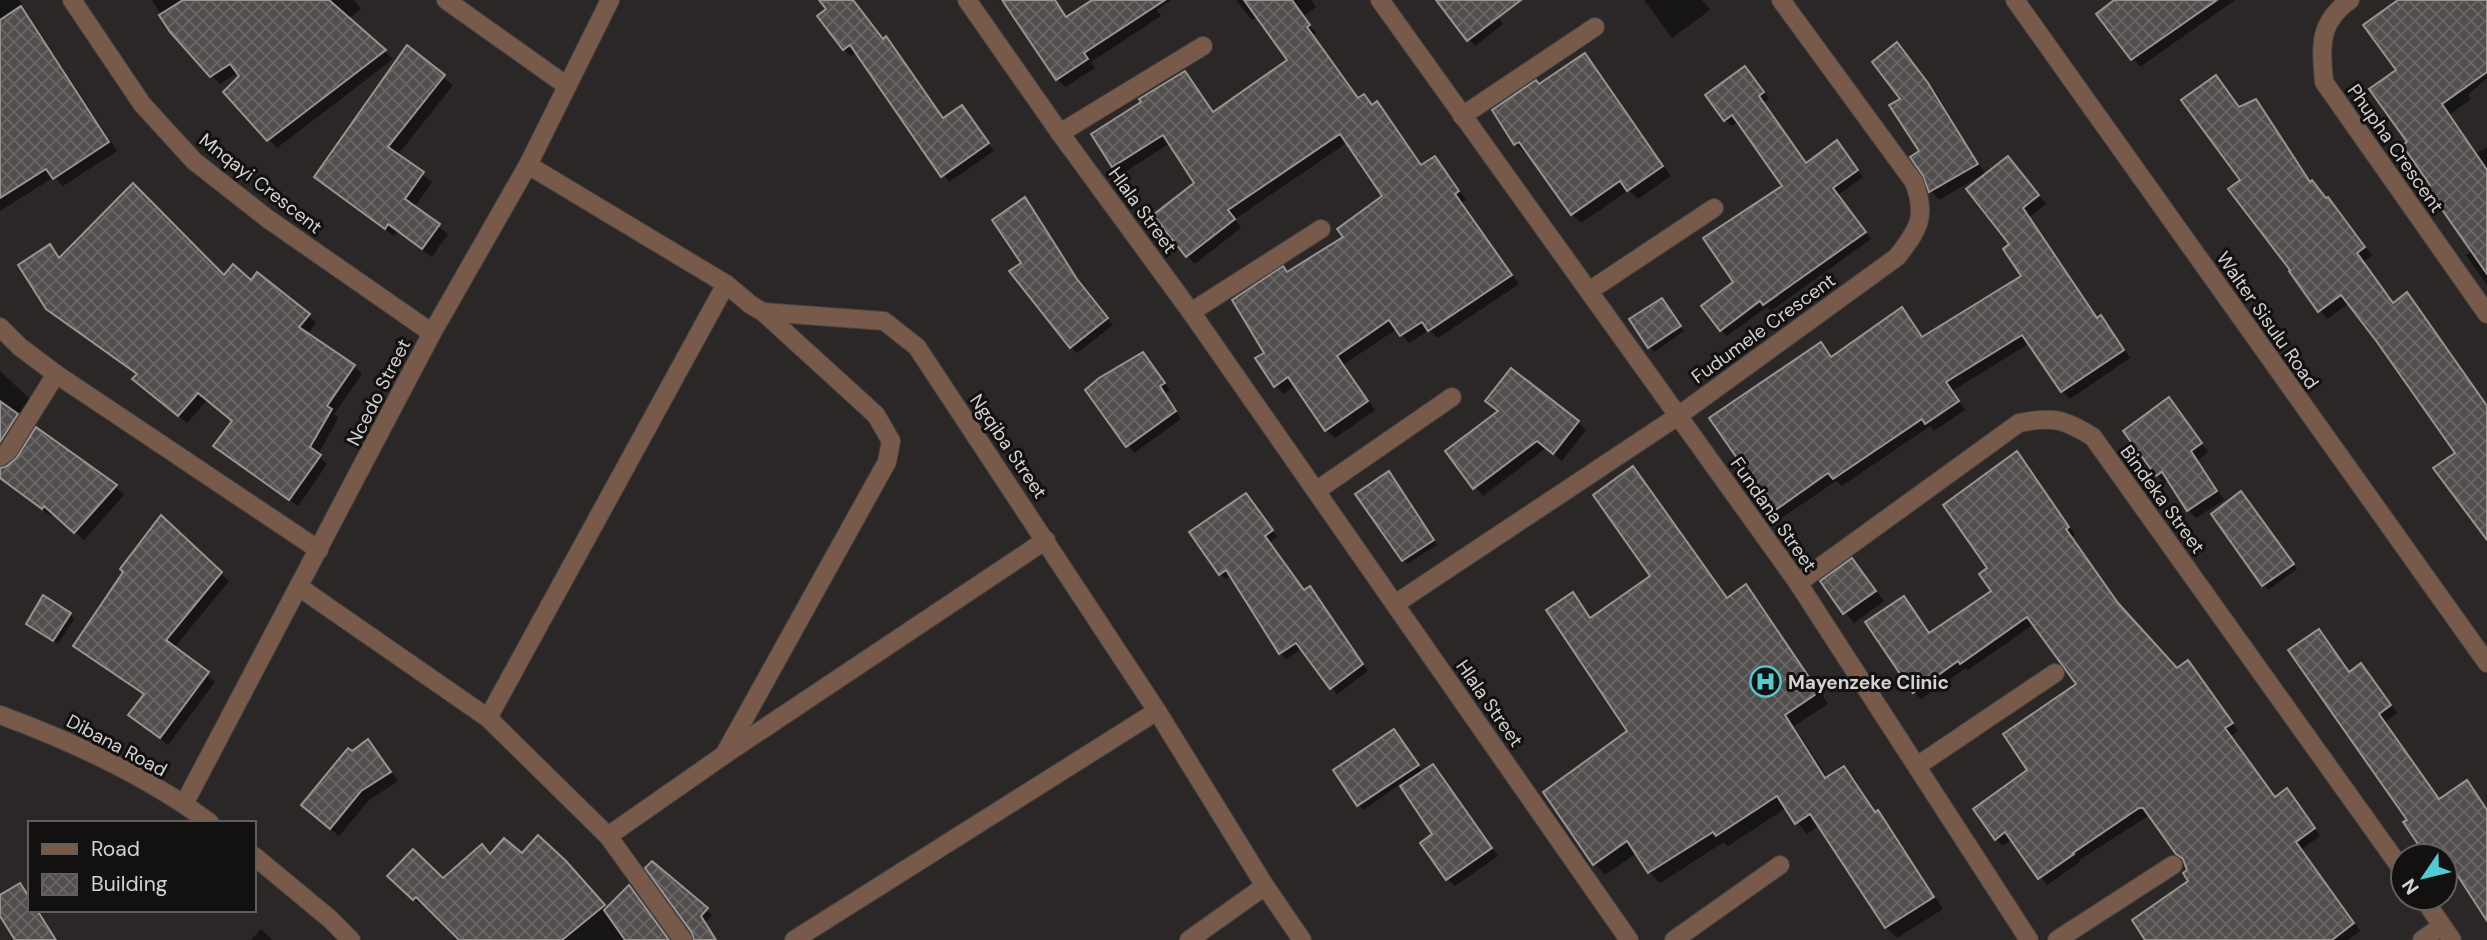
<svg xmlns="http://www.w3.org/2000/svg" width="2487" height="940" font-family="'DM Sans',sans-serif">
<defs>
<pattern id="building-cross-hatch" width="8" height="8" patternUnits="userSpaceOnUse" patternTransform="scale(1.75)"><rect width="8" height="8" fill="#524e4d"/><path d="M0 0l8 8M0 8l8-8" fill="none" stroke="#6a6766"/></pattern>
</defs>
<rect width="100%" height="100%" fill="#2a2726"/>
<g fill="#0007">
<polygon points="0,0 19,0 117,151 63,186 54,177 0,211"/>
<polygon points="152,0 354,0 361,9 348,19 393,59 277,148 226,92 242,76 238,72 220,84 172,32"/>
<polygon points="821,0 853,0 884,40 886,39 893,45 945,120 962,107 994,151 949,182 857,51 851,56 844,49 828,10"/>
<polygon points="999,0 1056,0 1068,18 1095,0 1171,0 1157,10 1161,16 1091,62 1095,68 1066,87 1057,79 1006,3 1004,5"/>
<polygon points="1236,0 1311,0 1316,7 1304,16 1316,33 1313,35 1359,99 1364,96 1373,106 1377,104 1385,112 1423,166 1435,158 1443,166 1466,200 1462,203 1519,284 1438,338 1429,330 1409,343 1397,329 1344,364 1375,410 1335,438 1326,430 1296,385 1283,394 1275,385 1266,353 1288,273 1346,237 1384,196 1348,142 1235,219 1241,228 1195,264 1187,256 1197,183 1170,143 1122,174 1114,166 1093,135 1184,73 1214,113 1289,61 1258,16 1252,20"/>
<polygon points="1439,0 1504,0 1491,8 1503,24 1475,46"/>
<polygon points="1644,0 1702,0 1710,10 1672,38"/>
<polygon points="2117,0 2235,0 2140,67 2099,14"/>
<polygon points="2401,0 2487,0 2487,78 2468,95 2471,99 2450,114 2477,153 2487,147 2487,285 2466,255 2473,251 2432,186 2409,142 2398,70"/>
<polygon points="1897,45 1937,94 1985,173 1939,200 1931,191 1925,175 1922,152 1902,99"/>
<polygon points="407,48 453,85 397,156 432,182 414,208 448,234 432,257 397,232 394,236 325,186 316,177"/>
<polygon points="1584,55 1593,64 1671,176 1638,199 1629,190 1581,223 1572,214 1528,151 1525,153 1516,144 1540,85"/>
<polygon points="1751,75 1769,99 1764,103 1807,164 1843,149 1863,177 1838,195 1871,239 1771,311 1767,307 1727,336 1721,330 1735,282 1784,186 1739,121 1732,126 1725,120"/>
<polygon points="2216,77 2240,108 2256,101 2263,109 2311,183 2336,206 2372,255 2363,262 2395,304 2407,295 2414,302 2487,406 2487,535 2457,453 2349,303 2327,319 2291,272 2243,181"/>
<polygon points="2015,166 2046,204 2029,217 2098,319 2101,317 2109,325 2130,358 2070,399 2062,391 2030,343 1952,391 1965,410 1934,431 1930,426 1842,486 1836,481 1783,517 1775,509 1821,345 1832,358 1901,309 1923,338 2023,277 2012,245"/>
<polygon points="1025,200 1083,288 1113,325 1077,353 1071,347 1023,263"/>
<polygon points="50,246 60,259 251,282 308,315 316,323 307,335 354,366 362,374 334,414 338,418 318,455 327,464 298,506 216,446 234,422 207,400 187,423 143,387 138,375 56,317 47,308"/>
<polygon points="1662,300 1684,331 1654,352 1632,320"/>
<polygon points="1142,354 1170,390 1165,394 1181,419 1134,453 1087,390"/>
<polygon points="0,371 31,400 16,415 25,424 0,459"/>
<polygon points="2176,408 2208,452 2198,460 2224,500 2196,518 2188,510 2169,480 2165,483 2157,475"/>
<polygon points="1578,422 1586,430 1562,461 1546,448 1483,496 1447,452"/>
<polygon points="2017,453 2075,534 2072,537 2125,612 2177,670 2188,662 2195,669 2238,731 2231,736 2276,798 2293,798 2320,836 2302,849 2360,931 2348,940 2147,940 2191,881 2185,861 2150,815 2079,860 2080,862 2047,885 2012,839 2003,846 1996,839 2030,770 2079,685 2034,624 1968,670 1966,668 1921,699 1914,692 1903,598 1931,635 1993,591 1990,568"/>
<polygon points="1632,468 1643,479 1728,599 1746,587 1757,598 1828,704 1794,726 1828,778 1844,768 1855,779 1877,813 1888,823 1943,909 1897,938 1886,927 1820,825 1807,834 1786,808 1728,846 1724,842 1660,883 1649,872 1637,853 1605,875 1595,864 1630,732 1572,595 1592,619 1652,576"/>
<polygon points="0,469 115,486 124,495 84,540 54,513 51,516 0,478"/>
<polygon points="1393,478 1437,545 1407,564 1403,560"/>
<polygon points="2245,498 2297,569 2268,590 2213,515"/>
<polygon points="1251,501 1277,537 1269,542 1305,591 1310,588 1316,594 1368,671 1337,694 1303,648 1286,659 1280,653 1231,576 1226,579 1220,574"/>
<polygon points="162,517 229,581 174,648 215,682 168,745 138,722 145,695 83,653 75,645"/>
<polygon points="1852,560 1884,601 1854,623 1822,582"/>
<polygon points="70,614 74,619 58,644 32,628"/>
<polygon points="2319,631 2350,673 2361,666 2369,673 2397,713 2385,722 2440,800 2467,783 2487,809 2487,908 2455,870 2445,876 2445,856 2410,820"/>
<polygon points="1394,731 1423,772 1433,766 1440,773 1498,856 1455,886 1447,879 1435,835 1400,784 1363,810 1336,771"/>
<polygon points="368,742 398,781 369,800 339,836 312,813 352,753"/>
<polygon points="522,856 572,869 607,910 629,887 669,940 456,940 443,921 423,901 420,905 390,876 443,881 491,857"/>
<polygon points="647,868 712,915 705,922 717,940 695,940 694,933"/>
<polygon points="20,885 30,897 30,910 38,910 58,940 17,940 0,913 0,897"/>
<polygon points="261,929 272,940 251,940"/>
</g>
<g fill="url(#building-cross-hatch)" stroke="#979492" stroke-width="2">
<polygon points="183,0 329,0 386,50 267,141 223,92 239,76 230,64 210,77 170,32 159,15"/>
<polygon points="819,0 853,0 883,39 886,36 943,118 962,105 989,143 941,177 850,45 843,50 817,16 826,9"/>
<polygon points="1002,0 1055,0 1066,17 1092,0 1165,0 1084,53 1088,59 1056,80"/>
<polygon points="1244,0 1292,0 1310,25 1307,27 1358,98 1364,94 1372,105 1377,101 1421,165 1435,156 1459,191 1455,194 1512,275 1428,331 1422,322 1400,336 1389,320 1337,356 1368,401 1325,431 1288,377 1274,387 1255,358 1264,353 1232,300 1283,266 1287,272 1343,237 1337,229 1382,196 1340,134 1228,210 1235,219 1186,257 1153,215 1194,183 1163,135 1112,167 1091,134 1141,102 1139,99 1185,71 1213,112 1287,60"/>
<polygon points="1436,0 1521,0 1467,41"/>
<polygon points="2114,0 2217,0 2131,60 2096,14"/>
<polygon points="2398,0 2487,0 2487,72 2442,104 2487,170 2487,274 2427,188 2430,185 2402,145 2407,142 2369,89 2396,70 2363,25"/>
<polygon points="21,6 109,142 53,179 46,169 0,198 0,20"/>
<polygon points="1897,42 1928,83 1978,164 1929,192 1923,176 1910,157 1919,151 1889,105 1900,99 1872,62"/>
<polygon points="407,45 445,75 388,147 424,172 405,199 440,224 422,249 388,224 385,229 314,177"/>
<polygon points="1585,53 1663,166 1627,191 1620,181 1571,215 1519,142 1514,145 1492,110 1536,80 1539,84"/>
<polygon points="1745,66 1764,92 1759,96 1806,163 1837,140 1858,170 1833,188 1866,232 1763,305 1760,301 1720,331 1701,306 1733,282 1703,238 1782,186 1732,115 1724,121 1705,95"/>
<polygon points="2216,75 2239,107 2256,99 2310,182 2312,180 2326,198 2328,197 2365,247 2357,253 2393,303 2407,292 2487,406 2487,540 2433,468 2455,453 2377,342 2341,295 2318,312 2289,271 2290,270 2228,189 2240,180 2181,100"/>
<polygon points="2008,156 2039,195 2023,208 2097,318 2101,315 2124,350 2061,392 2022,335 1946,382 1959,401 1925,424 1922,419 1833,479 1828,473 1774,511 1709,418 1821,342 1831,357 1902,307 1922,337 2021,276 2003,249 2009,244 1966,189"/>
<polygon points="133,183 224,275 233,264 251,280 257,272 310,314 299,327 355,365 327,406 332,409 310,447 321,455 289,500 213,446 232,421 198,393 178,416 132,379 137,374 46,309 18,265 50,244 59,258"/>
<polygon points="1025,197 1077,279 1108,318 1070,348 1009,271 1021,263 992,220"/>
<polygon points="1662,298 1681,326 1648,348 1629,319"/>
<polygon points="1143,352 1165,383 1160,386 1176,411 1126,447 1085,390 1099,378"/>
<polygon points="1511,368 1579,421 1553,454 1537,441 1473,489 1445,451 1498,411 1485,401"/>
<polygon points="2169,397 2202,443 2191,451 2217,491 2187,511 2162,472 2156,476 2123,431"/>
<polygon points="0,401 18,414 0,442"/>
<polygon points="36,427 117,485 74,533 44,506 42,509 0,478 0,468 7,466 17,457"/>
<polygon points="2017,451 2069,527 2066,529 2118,603 2177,668 2188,660 2233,723 2225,728 2275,797 2287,788 2315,828 2296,842 2354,923 2332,940 2145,940 2132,920 2188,881 2183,873 2187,870 2183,859 2176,854 2143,808 2139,808 2073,853 2074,854 2038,879 2005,832 1995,840 1973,809 2027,770 2003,734 2076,684 2027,617 1960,664 1958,661 1913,693 1865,622 1904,596 1929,633 1991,591 1979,574 1987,568 1943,505"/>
<polygon points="1633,466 1727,598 1746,584 1819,692 1785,715 1825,778 1844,766 1875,812 1878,810 1934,897 1885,928 1810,814 1795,824 1777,796 1716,836 1713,832 1648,873 1627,841 1593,865 1543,792 1627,731 1546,610 1573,592 1590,618 1650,576 1593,495"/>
<polygon points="1389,471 1434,540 1402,561 1355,494"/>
<polygon points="2241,491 2294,564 2262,586 2211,514"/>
<polygon points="1246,493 1273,530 1265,536 1304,590 1310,586 1363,664 1330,689 1296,643 1279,654 1226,570 1219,575 1189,532"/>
<polygon points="161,515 222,572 166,640 209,672 160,738 128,715 144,694 73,646 123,572 120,569"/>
<polygon points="1852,558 1876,591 1843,614 1820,581"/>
<polygon points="43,595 71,613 53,641 26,624"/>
<polygon points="2319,629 2349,672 2361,663 2391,705 2379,714 2439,799 2467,780 2487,810 2487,921 2445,856 2426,856 2403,822 2407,820 2288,650"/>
<polygon points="1394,729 1419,765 1357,806 1333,770"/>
<polygon points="368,739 391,772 361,791 330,829 301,805 348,748 352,751"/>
<polygon points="1433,764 1492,848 1446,880 1420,843 1432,834 1400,786"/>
<polygon points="538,835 566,861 605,905 562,940 459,940 416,897 413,900 387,876 413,849 443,878 482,844 490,854 504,838 522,853"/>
<polygon points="652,861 708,908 701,916 716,940 694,940 692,933 645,868"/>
<polygon points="20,883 30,898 30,910 37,910 56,940 15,940 0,916 0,895"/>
<polygon points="629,885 669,940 625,940 604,910"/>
</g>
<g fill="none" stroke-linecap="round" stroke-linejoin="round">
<defs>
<g id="minor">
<polyline points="72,0 142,104 194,161 268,219 432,333"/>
<polyline points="446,0 567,86"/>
<polyline points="967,0 1060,133 1191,312 1629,940"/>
<polyline points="1380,0 1798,583 2029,940"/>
<polyline points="2015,0 2487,663"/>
<path d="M2350 0C2318 23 2321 46 2324 82L2487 314"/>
<polyline points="1462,116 1595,27"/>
<polyline points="1060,133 1203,46"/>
<polyline points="528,165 726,284 751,305 763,312 884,321 917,347 1157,711 1265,886 1302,940"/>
<polyline points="1589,291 1714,208"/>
<polyline points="1191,312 1321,229"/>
<polyline points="0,327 20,347 56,374 319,550"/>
<polyline points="0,457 8,451 56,374"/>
<polyline points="1316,491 1452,397"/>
<path d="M1798 583 2019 423C2053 416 2064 419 2093 437L2403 871"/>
<polyline points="299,587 488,718 608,836 683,940"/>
<path d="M1395 604 1678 416 1897 257C1919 229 1927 216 1914 182L1781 0"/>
<path d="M0 715C69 740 151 778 210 823"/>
<polyline points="488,718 726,284"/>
<polyline points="724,755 887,462 891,441 876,415 763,312"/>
<polyline points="1917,766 2055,673"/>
<polyline points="184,804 432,333 528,165 610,0"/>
<polyline points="608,836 724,755 1046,540"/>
<polyline points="254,856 330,919 351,940"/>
<polyline points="2423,898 2452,940"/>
<polyline points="794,940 1157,711"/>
<polyline points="1189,940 1265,886"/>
<polyline points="1674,940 1780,865"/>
<polyline points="2057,940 2173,865"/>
<polyline points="2422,940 2442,926"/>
</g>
</defs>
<use href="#minor" stroke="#454342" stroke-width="20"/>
<use href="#minor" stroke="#775a4a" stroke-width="18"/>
</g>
<defs>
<symbol id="hospital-ring" viewBox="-11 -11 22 22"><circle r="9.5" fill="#121110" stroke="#51ccd4" stroke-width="1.5"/><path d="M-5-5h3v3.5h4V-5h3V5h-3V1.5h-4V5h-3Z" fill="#51ccd4"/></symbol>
</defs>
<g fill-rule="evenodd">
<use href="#hospital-ring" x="1748" y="664" width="35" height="35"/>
</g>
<g text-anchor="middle" stroke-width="6" stroke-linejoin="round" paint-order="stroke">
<g font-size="19" fill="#d5d3d2" stroke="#121110">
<text transform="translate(2396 148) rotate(55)" y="7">Phupha Crescent</text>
<text transform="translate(261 183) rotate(38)" y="7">Mnqayi Crescent</text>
<text transform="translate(1143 210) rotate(54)" y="7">Hlala Street</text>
<text transform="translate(2268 320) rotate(55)" y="7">Walter Sisulu Road</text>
<text transform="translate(1763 328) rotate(-36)" y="7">Fudumele Crescent</text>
<text transform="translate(378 392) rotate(-63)" y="7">Ncedo Street</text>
<text transform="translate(1009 446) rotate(56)" y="7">Ngqiba Street</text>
<text transform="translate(2163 499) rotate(54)" y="7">Bindeka Street</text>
<text transform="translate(1774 514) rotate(55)" y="7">Fundana Street</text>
<text transform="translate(1490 703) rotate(55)" y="7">Hlala Street</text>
<text transform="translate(117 745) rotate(28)" y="7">Dibana Road</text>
</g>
<g font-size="19" font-weight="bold" fill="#d5d3d2" stroke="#121110" text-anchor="start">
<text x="1788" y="689">Mayenzeke Clinic</text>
</g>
</g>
<rect x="28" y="821" width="228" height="91" fill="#121110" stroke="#605f5e" stroke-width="2"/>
<rect x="42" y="844" width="35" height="10" fill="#775a4a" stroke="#605f5e" stroke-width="2"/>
<text x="91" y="856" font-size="21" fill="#d5d3d2">Road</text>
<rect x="42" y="874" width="35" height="21" fill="url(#building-cross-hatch)" stroke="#605f5e" stroke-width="2"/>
<text x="91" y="891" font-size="21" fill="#d5d3d2">Building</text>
<g transform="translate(2424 877) rotate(235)"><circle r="33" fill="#121110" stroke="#605f5e" stroke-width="2"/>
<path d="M0-5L12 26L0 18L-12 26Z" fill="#51ccd4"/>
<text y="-10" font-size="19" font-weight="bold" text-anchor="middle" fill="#d5d3d2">N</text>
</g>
</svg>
